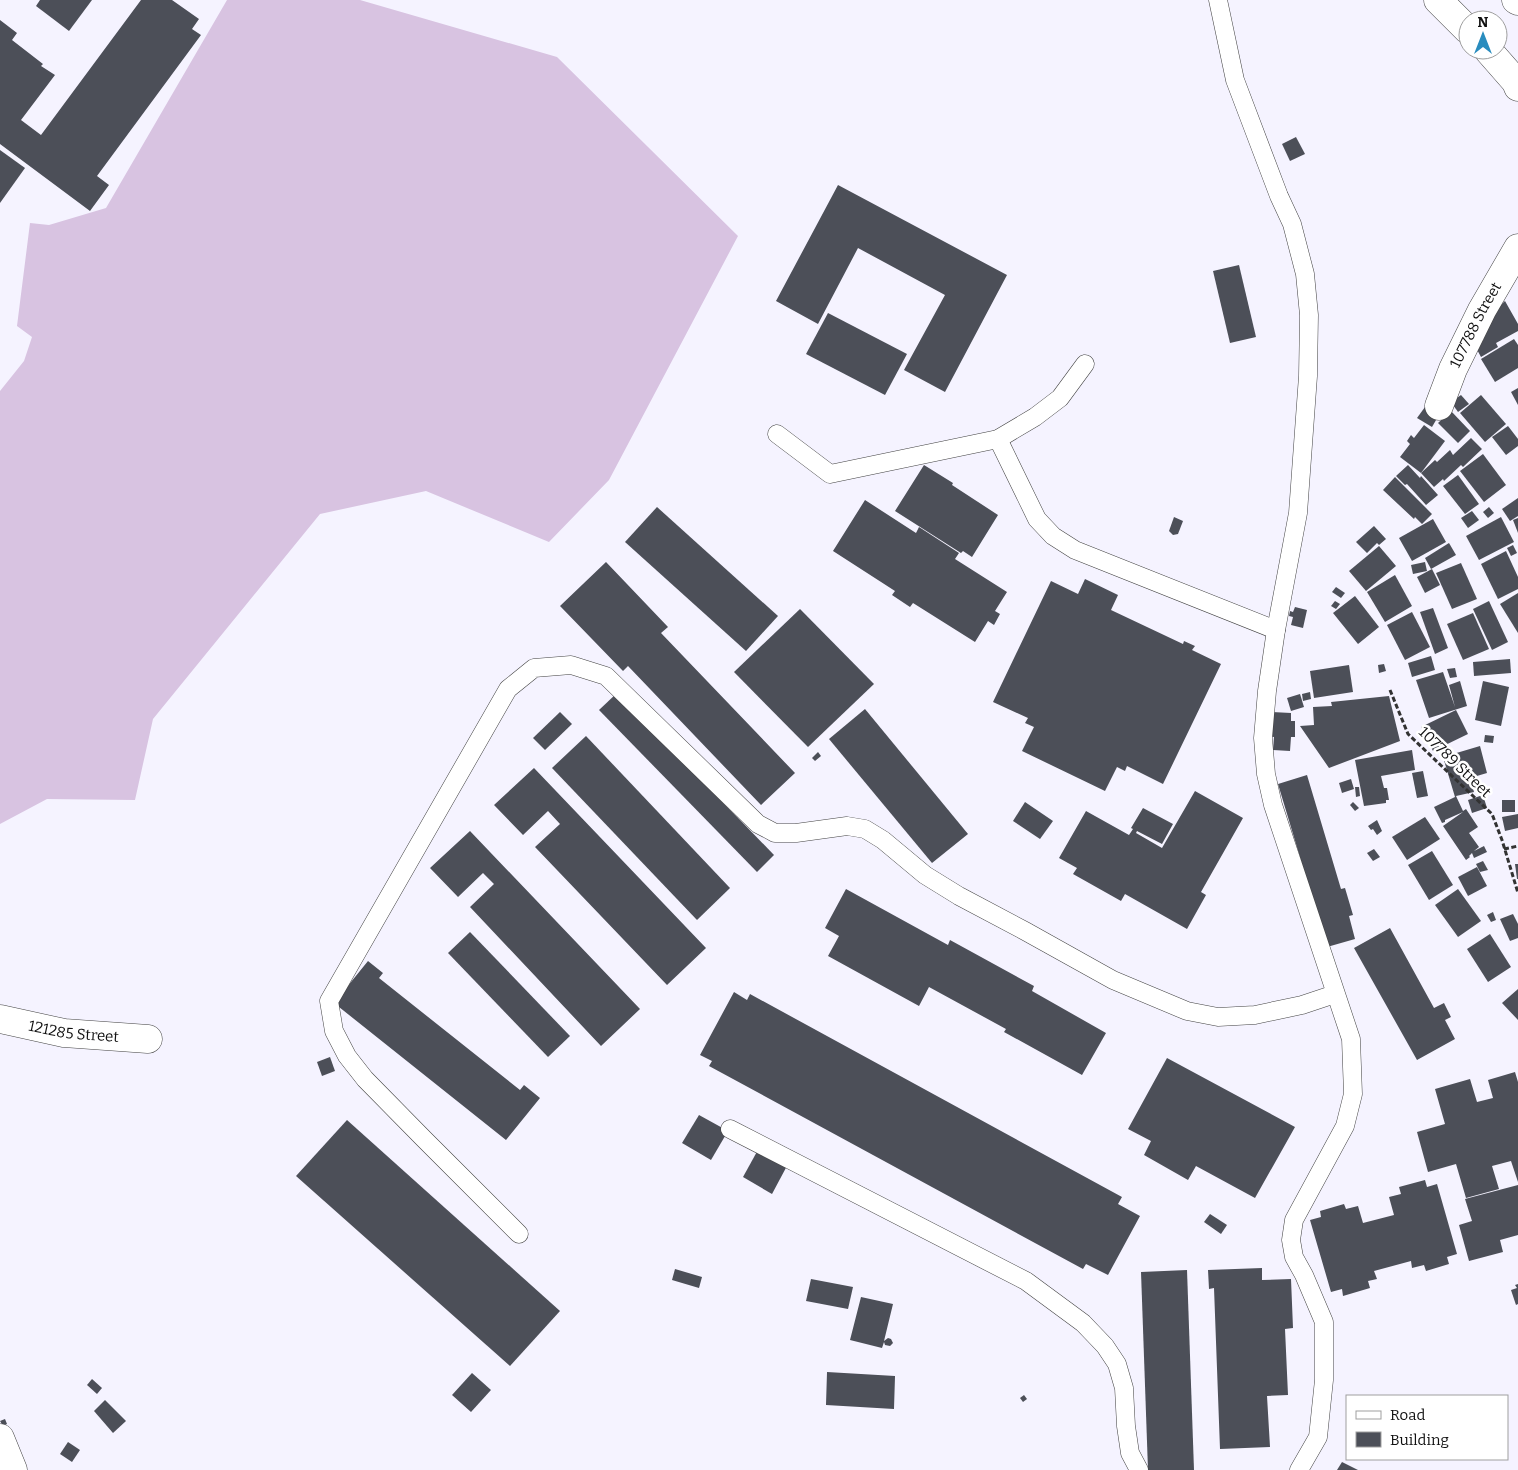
<svg xmlns="http://www.w3.org/2000/svg" width="1518" height="1470" font-family="Bitter,serif">
<rect width="100%" height="100%" fill="#f5f3ff"/>
<polygon fill="#d8c3e1" points="227,0 360,0 557,57 738,236 609,480 549,542 426,491 320,514 153,719 135,800 47,799 0,824 0,391 24,361 32,337 17,326 30,223 49,225 106,208"/>
<g fill="#4c4f58">
<polygon points="40,0 92,0 69,31 36,6"/>
<polygon points="141,0 172,0 199,19 192,29 201,35 97,176 109,185 90,211 0,144 0,20 17,33 12,40 43,64 41,66 55,75 21,120 41,135"/>
<polygon points="1296,137 1305,154 1290,161 1282,144"/>
<polygon points="0,150 25,168 0,203"/>
<polygon points="838,185 1007,275 945,392 904,370 945,295 858,248 818,324 776,301"/>
<polygon points="1239,265 1256,337 1230,343 1213,271"/>
<polygon points="1505,301 1518,324 1518,331 1496,343 1498,347 1481,357 1474,344 1484,339 1477,327"/>
<polygon points="828,313 907,354 885,395 806,354"/>
<polygon points="1514,339 1518,345 1518,368 1495,382 1481,359"/>
<polygon points="1518,388 1518,405 1511,392"/>
<polygon points="1461,395 1469,404 1458,412 1451,402"/>
<polygon points="1481,395 1506,424 1485,442 1460,413"/>
<polygon points="1425,407 1439,415 1432,427 1417,418"/>
<polygon points="1451,411 1470,431 1458,443 1438,423"/>
<polygon points="1424,425 1445,441 1421,473 1400,457 1410,444 1407,441 1411,435 1414,438"/>
<polygon points="1508,426 1518,439 1518,446 1506,455 1492,437"/>
<polygon points="1471,438 1482,449 1463,467 1461,465 1444,481 1443,479 1434,487 1421,473 1435,460 1437,462 1450,450 1453,455"/>
<polygon points="1483,454 1506,485 1484,502 1460,471"/>
<polygon points="924,465 953,483 952,485 998,515 972,557 963,551 961,553 895,511"/>
<polygon points="1408,465 1420,478 1421,476 1438,495 1426,505 1407,484 1405,485 1396,476"/>
<polygon points="1458,475 1479,504 1465,514 1443,486"/>
<polygon points="1395,477 1432,514 1422,524 1415,517 1414,519 1383,490"/>
<polygon points="1518,498 1518,516 1510,521 1502,509"/>
<polygon points="865,500 916,533 919,527 959,553 955,559 1007,592 995,611 1000,614 994,625 988,621 975,642 913,603 910,607 892,595 895,591 833,551"/>
<polygon points="657,507 778,616 746,651 625,542"/>
<polygon points="1489,507 1494,513 1488,518 1483,512"/>
<polygon points="1472,511 1479,520 1468,528 1461,518"/>
<polygon points="1174,517 1183,521 1178,534 1173,535 1169,531"/>
<polygon points="1501,517 1514,542 1479,560 1466,536"/>
<polygon points="1518,518 1518,533 1513,520"/>
<polygon points="1433,519 1446,542 1412,561 1399,538"/>
<polygon points="1374,526 1386,539 1379,545 1377,543 1367,553 1356,542"/>
<polygon points="1449,543 1456,555 1431,569 1425,558"/>
<polygon points="1513,545 1517,553 1511,556 1507,548"/>
<polygon points="1379,546 1396,566 1366,591 1349,571"/>
<polygon points="1506,551 1518,577 1518,589 1498,599 1481,564"/>
<polygon points="606,562 668,627 661,633 795,773 761,805 628,666 623,671 560,606"/>
<polygon points="1425,562 1427,571 1413,574 1411,565"/>
<polygon points="1461,563 1477,599 1452,609 1436,573"/>
<polygon points="1432,569 1440,585 1425,593 1417,577"/>
<polygon points="1395,575 1412,606 1385,622 1367,592"/>
<polygon points="1085,579 1118,595 1111,610 1183,644 1184,641 1195,646 1192,650 1221,664 1163,784 1127,766 1125,771 1117,767 1105,791 1022,751 1034,727 1025,723 1028,718 993,702 1051,581 1078,594"/>
<polygon points="1336,587 1345,593 1341,598 1332,592"/>
<polygon points="1518,593 1518,633 1500,604"/>
<polygon points="1355,596 1379,627 1358,644 1333,613"/>
<polygon points="1335,601 1340,604 1336,609 1331,606"/>
<polygon points="1489,601 1508,642 1492,650 1473,609"/>
<polygon points="1295,607 1307,610 1303,628 1291,625 1293,617 1289,616 1290,611 1293,612"/>
<polygon points="1433,608 1448,648 1435,654 1420,612"/>
<polygon points="800,609 874,684 808,747 734,672"/>
<polygon points="1412,612 1430,647 1405,660 1387,625"/>
<polygon points="1473,613 1489,649 1463,660 1447,624"/>
<polygon points="1431,656 1435,670 1412,677 1408,663"/>
<polygon points="1510,659 1511,673 1474,676 1473,662"/>
<polygon points="1384,664 1386,671 1379,673 1378,665"/>
<polygon points="1349,665 1353,692 1314,698 1310,671"/>
<polygon points="1455,668 1457,677 1450,678 1447,669"/>
<polygon points="1443,672 1455,707 1449,685 1460,681 1467,706 1429,718 1416,680"/>
<polygon points="1483,681 1509,687 1501,726 1475,720"/>
<polygon points="1310,692 1311,699 1303,701 1302,694"/>
<polygon points="617,693 774,855 757,872 599,710"/>
<polygon points="1300,694 1304,707 1291,711 1287,698"/>
<polygon points="1389,696 1400,741 1329,768 1300,726 1314,725 1313,707 1332,706 1331,702"/>
<polygon points="865,709 968,834 932,863 829,739"/>
<polygon points="1456,710 1468,734 1433,751 1421,727"/>
<polygon points="560,712 572,724 545,750 533,738"/>
<polygon points="1272,712 1291,713 1291,721 1295,721 1295,737 1291,737 1290,751 1273,750 1274,737 1267,736"/>
<polygon points="1485,735 1494,736 1493,743 1484,742"/>
<polygon points="586,736 730,888 697,920 552,768"/>
<polygon points="1480,746 1487,773 1470,778 1474,792 1456,796 1463,811 1466,809 1478,827 1469,833 1479,847 1474,851 1484,846 1487,852 1474,858 1472,853 1469,856 1470,857 1466,860 1443,826 1463,812 1445,820 1445,822 1442,823 1434,807 1455,797 1443,757"/>
<polygon points="1412,750 1415,770 1381,776 1384,788 1387,788 1389,800 1386,800 1386,803 1364,806 1355,760"/>
<polygon points="818,752 821,756 815,761 812,758"/>
<polygon points="534,768 706,948 667,985 535,847 560,824 548,811 523,835 494,805"/>
<polygon points="1423,771 1428,796 1417,798 1412,773"/>
<polygon points="1307,775 1341,889 1345,888 1353,915 1349,916 1355,939 1327,947 1278,784"/>
<polygon points="1351,779 1354,789 1342,793 1339,783"/>
<polygon points="1355,787 1359,787 1360,796 1356,797"/>
<polygon points="1195,791 1243,818 1201,892 1206,895 1187,929 1125,894 1121,901 1073,874 1077,868 1059,858 1086,811 1129,835 1133,829 1131,828 1143,808 1173,824 1162,844 1137,831 1136,833 1162,848"/>
<polygon points="1483,795 1487,808 1472,813 1468,800"/>
<rect x="1502" y="800" width="13" height="12"/>
<polygon points="1025,802 1053,821 1040,839 1013,821"/>
<polygon points="1353,802 1359,808 1355,811 1350,805"/>
<polygon points="1518,814 1518,828 1505,831 1502,817"/>
<polygon points="1425,817 1440,839 1407,860 1392,837"/>
<polygon points="1377,820 1382,831 1377,835 1373,829 1371,830 1368,826"/>
<polygon points="470,831 640,1009 601,1046 470,907 494,884 483,873 458,897 430,868"/>
<polygon points="1374,849 1380,857 1373,861 1367,853"/>
<polygon points="1432,851 1453,885 1429,900 1408,865"/>
<polygon points="1483,861 1488,870 1480,872 1476,864"/>
<polygon points="1515,864 1518,864 1518,879 1517,879"/>
<polygon points="1477,867 1487,886 1468,896 1458,877"/>
<polygon points="846,889 948,945 950,940 1034,986 1032,991 1106,1033 1082,1075 1004,1032 1006,1029 929,987 919,1006 828,956 839,936 825,928"/>
<polygon points="1458,889 1481,921 1458,937 1435,905"/>
<polygon points="1493,912 1496,920 1491,922 1487,915"/>
<polygon points="1513,914 1518,924 1518,938 1510,941 1500,919"/>
<polygon points="1390,928 1434,1008 1444,1003 1451,1017 1445,1020 1455,1039 1417,1060 1354,948"/>
<polygon points="470,932 570,1036 548,1057 448,953"/>
<polygon points="1490,934 1511,967 1488,982 1467,949"/>
<polygon points="368,961 383,973 379,978 520,1090 524,1085 540,1098 506,1140 334,1003"/>
<polygon points="1518,989 1518,1020 1502,1003"/>
<polygon points="734,992 747,1000 750,994 1122,1197 1118,1204 1140,1216 1108,1275 1086,1264 1083,1269 709,1066 712,1061 700,1055"/>
<polygon points="330,1057 335,1071 322,1076 317,1062"/>
<polygon points="1167,1058 1295,1127 1255,1198 1196,1166 1188,1180 1144,1155 1151,1141 1128,1129"/>
<polygon points="1515,1072 1518,1082 1518,1182 1511,1161 1492,1166 1499,1189 1466,1198 1456,1164 1428,1172 1417,1132 1445,1124 1435,1089 1470,1079 1477,1102 1493,1098 1488,1080"/>
<polygon points="699,1115 728,1131 711,1160 682,1143"/>
<polygon points="347,1120 560,1311 510,1366 296,1176"/>
<polygon points="759,1148 788,1164 772,1194 743,1177"/>
<polygon points="1425,1180 1427,1187 1437,1184 1457,1254 1447,1257 1449,1264 1426,1271 1424,1265 1412,1268 1411,1261 1374,1271 1377,1279 1368,1281 1370,1288 1343,1296 1342,1289 1331,1292 1310,1220 1321,1217 1320,1211 1344,1204 1346,1209 1358,1206 1363,1223 1394,1215 1389,1197 1401,1194 1399,1187"/>
<polygon points="1518,1185 1518,1235 1500,1240 1503,1252 1469,1261 1459,1225 1472,1221 1465,1199"/>
<polygon points="1210,1214 1227,1225 1221,1234 1204,1222"/>
<polygon points="1262,1268 1262,1280 1291,1279 1293,1328 1285,1329 1288,1395 1267,1396 1270,1447 1220,1449 1214,1288 1209,1289 1208,1270"/>
<polygon points="675,1269 702,1277 699,1288 672,1280"/>
<polygon points="1187,1270 1194,1470 1148,1470 1141,1272"/>
<polygon points="811,1279 853,1287 848,1309 806,1301"/>
<polygon points="1518,1284 1518,1304 1516,1305 1511,1290 1517,1288 1515,1285"/>
<polygon points="861,1297 893,1304 884,1341 888,1338 891,1339 893,1343 890,1346 885,1345 884,1342 882,1348 850,1340"/>
<polygon points="827,1372 895,1376 894,1409 826,1405"/>
<polygon points="472,1373 491,1390 471,1412 452,1395"/>
<polygon points="92,1379 102,1388 97,1394 87,1385"/>
<polygon points="1024,1395 1027,1399 1023,1402 1020,1398"/>
<polygon points="105,1400 126,1421 113,1433 94,1411"/>
<polygon points="5,1419 7,1424 3,1426 0,1421"/>
<polygon points="68,1442 80,1450 72,1462 60,1454"/>
<polygon points="1342,1462 1358,1470 1337,1470"/>
</g>
<g fill="none" stroke-linecap="round" stroke-linejoin="round">
<defs>
<g id="service">
<polyline points="1218,0 1235,80 1279,196 1292,224 1305,274 1309,315 1308,376 1298,513 1276,630 1267,691 1263,738 1266,774 1273,805 1351,1039 1353,1094 1345,1126 1294,1220 1291,1240 1294,1257 1304,1275 1324,1322 1324,1380 1318,1437 1299,1470"/>
<polyline points="777,434 830,474 998,439 1035,417 1060,398 1085,364"/>
<polyline points="998,439 1037,519 1053,536 1075,550 1276,630"/>
<polyline points="730,1129 1026,1281 1083,1323 1105,1346 1117,1364 1124,1388 1126,1426 1130,1453 1139,1470"/>
<polyline points="519,1234 424,1139 365,1079 347,1056 334,1031 329,1001 508,689 534,668 571,665 606,676 758,824 775,833 796,833 847,826 865,829 883,840 925,875 959,896 1025,931 1113,980 1187,1011 1218,1017 1255,1015 1302,1005 1335,994"/>
</g>
<g id="minor">
<polyline points="1438,0 1468,30"/>
<polyline points="1488,50 1516,82 1518,87"/>
<path id="s1" d="M1439 406 1453 369 1482 310 1518 248"/>
<path id="s2" d="M0 1019 64 1033 148 1039"/>
<polyline points="0,1438 13,1470"/>
</g>
<polyline id="tertiary" points="1516,0 1518,1"/>
</defs>
<use href="#service" stroke="#434343" stroke-width="19"/>
<use href="#minor" stroke="#434343" stroke-width="29"/>
<use href="#tertiary" stroke="#434343" stroke-width="29"/>
<g stroke="#323232" stroke-width="3" stroke-dasharray="5 2.5" stroke-linecap="butt">
<polyline points="1390,690 1408,734 1492,814 1502,840 1518,893"/>
<polyline points="1504,849 1518,846"/>
</g>
<use href="#service" stroke="#fff" stroke-width="18"/>
<use href="#minor" stroke="#fff" stroke-width="28"/>
<use href="#tertiary" stroke="#fff" stroke-width="28"/>
</g>
<g text-anchor="middle" stroke-width="5" stroke-linejoin="round" paint-order="stroke">
<g font-size="15" fill="#101010" stroke="#fff">
<text dy="5" stroke="none"><textPath href="#s1" startOffset="89">107788 Street</textPath></text>
<text transform="translate(1455 762) rotate(44)" y="5">107789 Street</text>
<text dy="5" stroke="none"><textPath href="#s2" startOffset="75">121285 Street</textPath></text>
</g>
</g>
<rect x="1346" y="1395" width="162" height="65" fill="#ffffff" stroke="#9f9f9f"/>
<rect x="1356" y="1411" width="25" height="8" fill="#ffffff" stroke="#9f9f9f"/>
<text x="1390" y="1420" font-size="15" fill="#101010">Road</text>
<rect x="1356" y="1432" width="25" height="15" fill="#4c4f58" stroke="#9f9f9f"/>
<text x="1390" y="1445" font-size="15" fill="#101010">Building</text>
<g transform="translate(1483 35)"><circle r="24" fill="#ffffff" stroke="#9f9f9f"/>
<path d="M0-4L9 19L0 12L-9 19Z" fill="#298cbe"/>
<text y="-8" font-size="14" font-weight="bold" text-anchor="middle" fill="#101010">N</text>
</g>
</svg>
